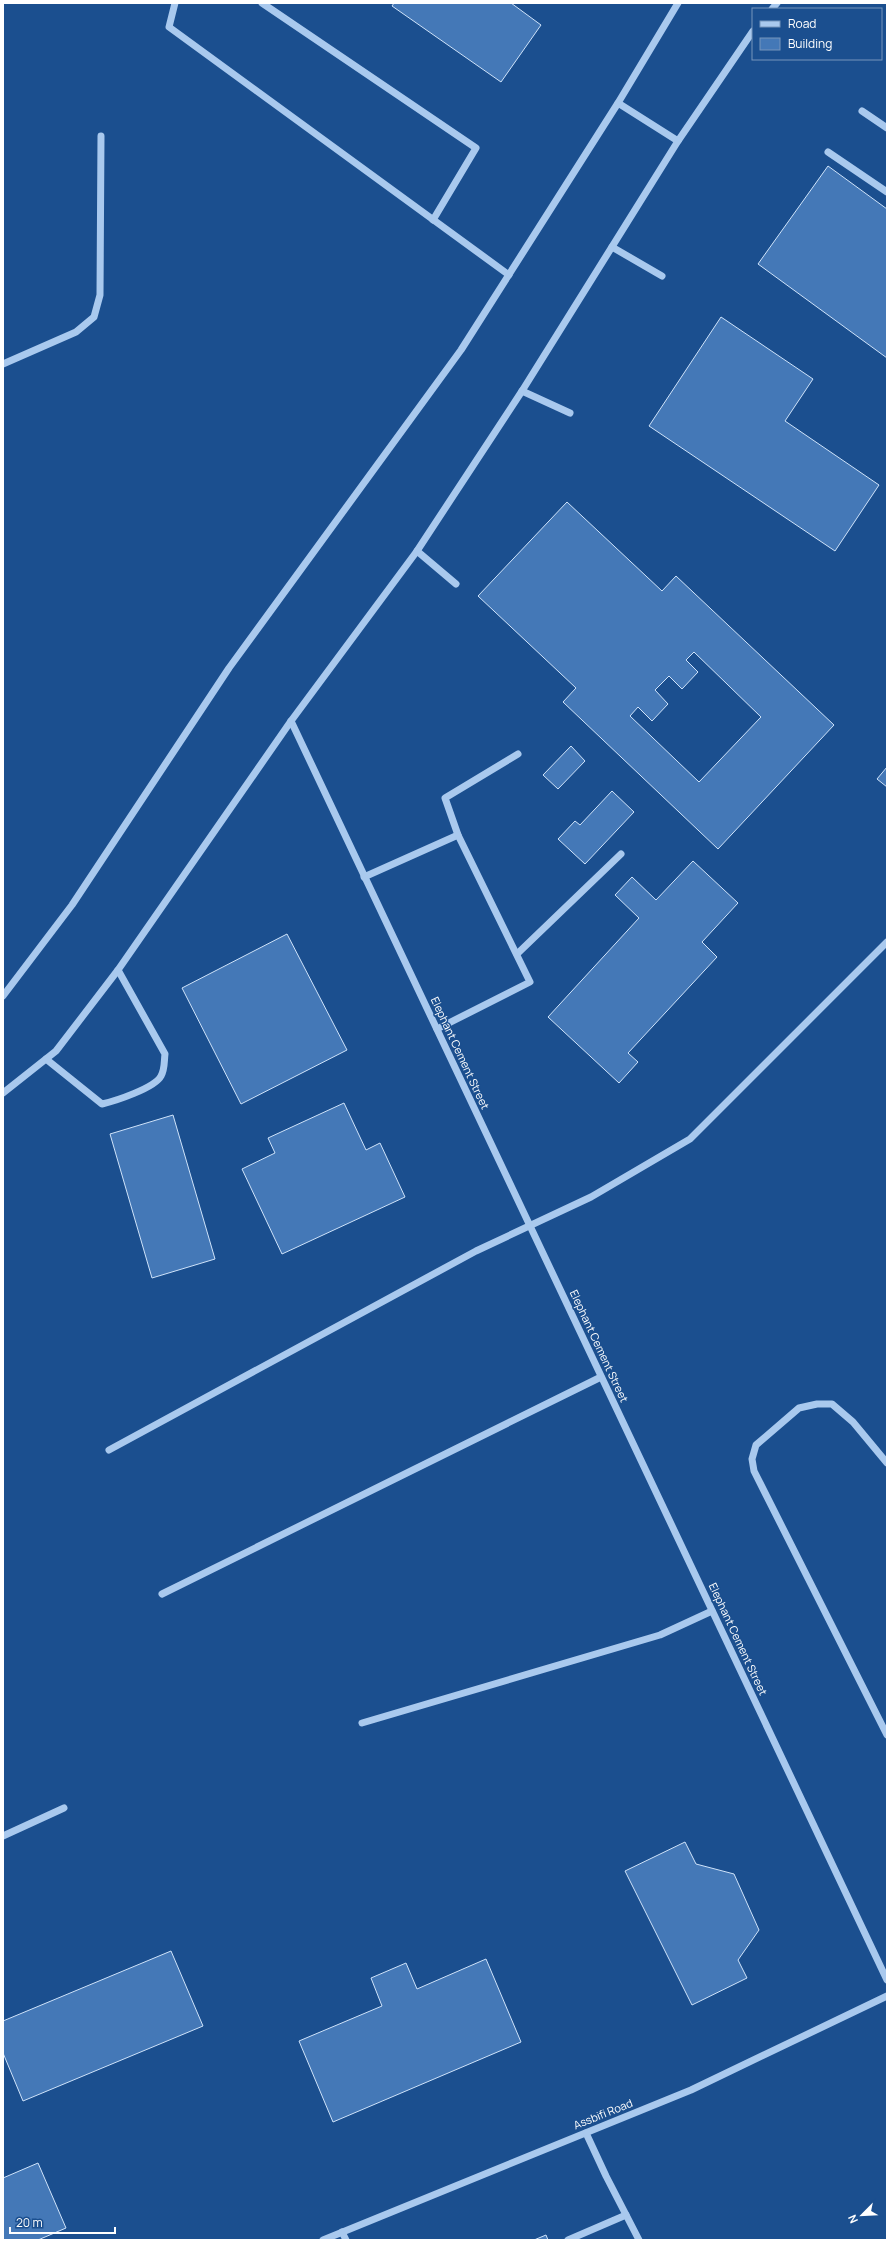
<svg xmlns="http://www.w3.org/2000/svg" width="890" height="2243" font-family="Manrope,sans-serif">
<rect width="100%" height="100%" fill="#1b4f8f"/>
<g fill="#4478b7" stroke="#cfe3fa" fill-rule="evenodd">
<polygon points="394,3 511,3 541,25 501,82 392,6"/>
<polygon points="828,166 887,209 887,358 758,264"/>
<polygon points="721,317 813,379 785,421 879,485 835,551 649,426"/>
<path d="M567 502 662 591 676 576 834 725 718 849 563 702 576 688 478 596ZM694 652 761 717 699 782 630 716 638 707 652 721 668 704 655 690 669 676 682 689 698 672 686 660Z"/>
<polygon points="571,746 585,761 558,789 543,775"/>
<polygon points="887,767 887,787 877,779"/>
<polygon points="612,791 634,812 585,864 558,839 575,821 580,825"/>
<polygon points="693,861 738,903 702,942 717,957 628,1053 638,1062 619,1083 548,1017 639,918 615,895 632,877 656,900"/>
<polygon points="287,934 347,1050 241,1104 182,988"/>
<polygon points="344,1103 366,1150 380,1143 405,1197 282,1254 242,1169 275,1153 268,1138"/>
<polygon points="173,1115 215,1259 152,1278 110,1134"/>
<polygon points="685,1842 696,1864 734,1874 759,1930 738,1960 747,1978 692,2005 625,1871"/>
<polygon points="171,1951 203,2026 23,2101 3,2053 3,2021"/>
<polygon points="486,1959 521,2042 333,2122 299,2041 382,2006 371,1978 406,1963 417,1989"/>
<polygon points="38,2163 66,2228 38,2240 3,2240 3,2178"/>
<polygon points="546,2235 548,2240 534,2240"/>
</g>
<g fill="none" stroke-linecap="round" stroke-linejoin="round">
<g stroke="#a9c9ee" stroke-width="7">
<polyline points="175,3 169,27 509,275"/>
<polyline points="262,3 476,148 433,220"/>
<polyline points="772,9 777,3"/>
<polyline points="618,103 678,141"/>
<polyline points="862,111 887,128"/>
<polyline points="828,152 887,192"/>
<polyline points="612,247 662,276"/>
<polyline points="3,364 76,332 94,317 100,295 101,136"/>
<polyline points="522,391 570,413"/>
<polyline points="417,551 456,584"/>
<polyline points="291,721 887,1980"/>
<polyline points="364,877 458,835"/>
<polyline points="517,954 621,854"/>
<polyline points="3,996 72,905 229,668 461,350 618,103 678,3"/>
<polyline points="437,1029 530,982 458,835 445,798 518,754"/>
<path d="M46 1059 102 1104C115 1101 155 1088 161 1076 165 1069 164 1061 165 1054L118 970"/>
<polyline points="3,1093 56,1051 118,970 291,721 417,551 522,391 678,141 753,31"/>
<polyline points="109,1450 476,1251 591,1197 690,1139 887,942"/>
<polyline points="887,1463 853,1422 832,1404 817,1404 799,1408 756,1445 752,1459 754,1471 887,1735"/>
<polyline points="162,1594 601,1377"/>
<polyline points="362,1723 660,1635 712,1611"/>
<polyline points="3,1836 64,1808"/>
<polyline points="586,2133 606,2176 639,2240"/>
<polyline points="342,2232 346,2240"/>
<polyline points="323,2240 691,2090 887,1996"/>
<polyline points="568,2240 626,2215"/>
</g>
</g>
<g text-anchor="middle" stroke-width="3" stroke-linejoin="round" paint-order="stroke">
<g font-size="11" fill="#fff" stroke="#1b4f8f">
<text transform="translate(460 1053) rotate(65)" y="4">Elephant Cement Street</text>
<text transform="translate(599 1346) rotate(65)" y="4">Elephant Cement Street</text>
<text transform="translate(738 1639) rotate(65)" y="4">Elephant Cement Street</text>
<text transform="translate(603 2114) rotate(-22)" y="4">Assbifi Road</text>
</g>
</g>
<rect width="890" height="2243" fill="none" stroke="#ffffff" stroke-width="8"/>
<rect x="752" y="8" width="130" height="52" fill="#1b4f8f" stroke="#7695bc"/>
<rect x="760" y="21" width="20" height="6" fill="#a9c9ee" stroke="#7695bc"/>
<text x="788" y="28" font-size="12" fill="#ffffff">Road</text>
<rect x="760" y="38" width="20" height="12" fill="#4478b7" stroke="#7695bc"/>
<text x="788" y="48" font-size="12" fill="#ffffff">Building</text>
<g transform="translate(862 2215) rotate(246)" stroke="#1b4f8f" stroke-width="3" paint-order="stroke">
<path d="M0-3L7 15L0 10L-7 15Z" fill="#ffffff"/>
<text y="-6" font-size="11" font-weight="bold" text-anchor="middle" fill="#ffffff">N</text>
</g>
<path d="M10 2227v6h105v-6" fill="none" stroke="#ffffff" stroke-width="2"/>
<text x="16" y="2227" font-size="12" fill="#ffffff" stroke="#1b4f8f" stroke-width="3" paint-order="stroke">20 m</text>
</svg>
